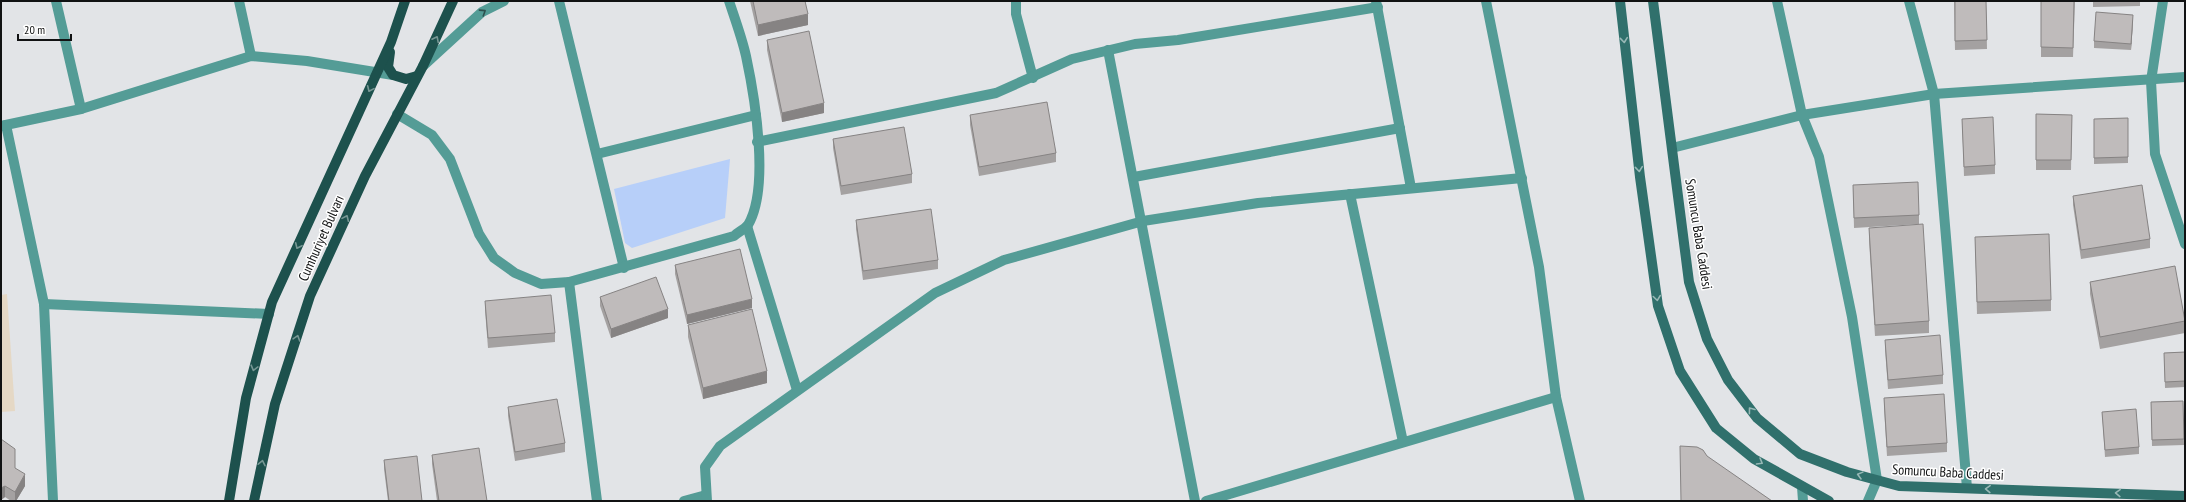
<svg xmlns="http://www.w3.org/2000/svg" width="2186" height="502" font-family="'PT Sans Narrow',sans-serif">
<rect width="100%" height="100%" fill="#e2e4e7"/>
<polygon fill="#e5d8c5" points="7,294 15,411 1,412 1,295"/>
<polygon fill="#b7cff9" points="730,159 725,218 632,248 625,243 614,189"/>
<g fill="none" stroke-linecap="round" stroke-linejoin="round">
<g stroke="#549c96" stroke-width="10">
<polyline points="56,1 81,109"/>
<polyline points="239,1 251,56"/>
<polyline points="559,1 624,268"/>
<polyline points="1016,1 1016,14 1033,78"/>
<polyline points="1376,1 1411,188"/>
<polyline points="1486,1 1539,267 1556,397 1580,501"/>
<polyline points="1777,1 1802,115 1819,157 1852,317 1877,480 1868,501"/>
<polyline points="1909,1 1934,94 1967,488"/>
<polyline points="2163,1 2151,81 2155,154 2185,244"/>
<polyline points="1108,50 1195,501"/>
<polyline points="423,66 482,12 504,1"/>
<path d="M397 114 432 135 450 159 479 234 494 258 515 273 541 284 569 282 734 236C738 232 745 229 748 225 770 188 755 98 746 56 742 38 735 19 729 1"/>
<polyline points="6,125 44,304 53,501"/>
<polyline points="1,126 81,109 251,56 307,61 393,75"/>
<polyline points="757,142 996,93 1072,59 1135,44 1178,40 1378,7"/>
<polyline points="1672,148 1802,115 1934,94 2185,77"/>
<polyline points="597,154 756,115"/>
<polyline points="1134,177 1400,128"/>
<polyline points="1350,194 1403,442"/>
<polyline points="747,226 797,390"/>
<polyline points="569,282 597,501"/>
<polyline points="44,304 269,314"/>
<polyline points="1802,487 1803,501"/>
<polyline points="684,501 706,495"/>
<polyline points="707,501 705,467 720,446 935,293 1004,260 1143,221 1258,203 1522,178"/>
<polyline points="1206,501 1556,397"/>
</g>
<g stroke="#30706c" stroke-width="10">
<polyline points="1620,1 1640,177 1658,306 1680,371 1716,428 1754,459 1829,501"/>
<polyline points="1653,1 1689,282 1707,339 1728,380 1757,418 1800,454 1847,472 1899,486 2185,496"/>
</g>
<g stroke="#1d514d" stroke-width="10">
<polyline points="390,52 388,67 393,75 406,79 417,76"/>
<polyline points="229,501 246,398 272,302 391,42 405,1"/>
<polyline points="254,501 275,404 310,296 365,176 423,66 453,1"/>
</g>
</g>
<g fill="#a4a1a1">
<polygon points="750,1 805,1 808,25 758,36"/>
<polygon points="1954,1 1986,1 1987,49 1955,50"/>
<polygon points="2041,1 2075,1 2073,57 2041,57"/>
<polygon points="2093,1 2140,1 2140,6 2093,7"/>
<polygon points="2133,21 2131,50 2094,48 2094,41"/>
<polygon points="767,40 824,113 782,122 767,50"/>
<polygon points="2036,114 2072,115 2071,170 2036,170"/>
<polygon points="970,115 1056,153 1056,162 979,176 970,125"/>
<polygon points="2128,118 2128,163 2094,164 2094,119"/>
<polygon points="1962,119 1995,165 1995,174 1964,176"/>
<polygon points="833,139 912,174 912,183 841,195 833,148"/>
<polygon points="1853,185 1919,215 1919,224 1854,228"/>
<polygon points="2073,196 2150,239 2150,248 2081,259 2073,205"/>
<polygon points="856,220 938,260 938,269 863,280 856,229"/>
<polygon points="1869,228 1929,321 1929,333 1875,336 1869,240"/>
<polygon points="1975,237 2051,300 2051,311 1977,314"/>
<polygon points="675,265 752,308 687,324 675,274"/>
<polygon points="2090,282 2185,321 2185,333 2100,349 2090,294"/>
<polygon points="600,297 668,318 611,338 600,306"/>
<polygon points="485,301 555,333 555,342 488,348 485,310"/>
<polygon points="688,325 767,383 703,399 688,337"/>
<polygon points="1885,340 1943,375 1943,384 1888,389 1885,349"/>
<polygon points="2185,352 2185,387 2165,388 2164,353"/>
<polygon points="1884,398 1947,443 1947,452 1887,456 1884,408"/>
<polygon points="2183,401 2184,445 2152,446 2151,402"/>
<polygon points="508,407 565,443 565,452 515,461 508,416"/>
<polygon points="2102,412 2139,447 2139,454 2105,457"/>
<polygon points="1,439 15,468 25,486 16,501 11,501 5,497 1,500"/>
<polygon points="432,455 487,501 437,501 432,464"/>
<polygon points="384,460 422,501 388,501 384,469"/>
</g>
<g fill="#868383">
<polygon points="808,14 808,25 758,36 758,25"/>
<polygon points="2133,15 2133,21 2131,50 2131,44"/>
<polygon points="824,103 824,113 782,122 782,113"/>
<polygon points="752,299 752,308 687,324 687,315"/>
<polygon points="668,309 668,318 611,338 611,329"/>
<polygon points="767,371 767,383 703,399 703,388"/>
<polygon points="25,474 25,486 16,501 15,501 15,492"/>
<polygon points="5,486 5,497 1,500 1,488"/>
</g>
<g fill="#bfbbbb" stroke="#868383">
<polygon points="753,1 805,1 808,14 758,25"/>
<polygon points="1955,1 1986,1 1987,40 1955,41"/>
<polygon points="2041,1 2074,1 2073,48 2041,47"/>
<polygon points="2096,12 2133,15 2131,44 2094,41"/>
<polygon points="809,31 824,103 782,113 767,40"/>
<polygon points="1047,102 1056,153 979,167 970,115"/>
<polygon points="2036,114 2072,115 2071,160 2036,160"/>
<polygon points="1993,117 1995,165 1964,167 1962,119"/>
<polygon points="2128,118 2128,157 2094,158 2094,119"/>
<polygon points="904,127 912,174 841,186 833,139"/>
<polygon points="1918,182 1919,215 1854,218 1853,185"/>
<polygon points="2142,185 2150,239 2081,250 2073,196"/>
<polygon points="931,209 938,260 863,271 856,220"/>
<polygon points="1923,224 1929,321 1875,325 1869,228"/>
<polygon points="2049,234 2051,300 1977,302 1975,237"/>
<polygon points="740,249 752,299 687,315 675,265"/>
<polygon points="2175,266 2185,321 2100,337 2090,282"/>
<polygon points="656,277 668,309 611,329 600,297"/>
<polygon points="551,295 555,333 488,338 485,301"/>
<polygon points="752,309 767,371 703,388 688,325"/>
<polygon points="1940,335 1943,375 1888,380 1885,340"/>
<polygon points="2185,352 2185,381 2165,382 2164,353"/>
<polygon points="1944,394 1947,443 1887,447 1884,398"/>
<polygon points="557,399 565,443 515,452 508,407"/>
<polygon points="2183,401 2184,439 2152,440 2151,402"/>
<polygon points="2136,409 2139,447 2105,450 2102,412"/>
<polygon points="1,439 15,449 15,468 25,474 15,492 5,486 1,488"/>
<polygon points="1680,446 1697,447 1703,450 1707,456 1772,501 1681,501"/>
<polygon points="479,448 487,501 439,501 432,455"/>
<polygon points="417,456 422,501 389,501 384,460"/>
</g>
<defs><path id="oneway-chevron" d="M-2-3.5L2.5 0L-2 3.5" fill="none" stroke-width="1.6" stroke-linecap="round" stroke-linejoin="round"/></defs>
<use stroke="#2f504e" href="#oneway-chevron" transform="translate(483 12) rotate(-33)"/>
<g stroke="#779794">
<use href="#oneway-chevron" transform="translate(436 39) rotate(-63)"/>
<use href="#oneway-chevron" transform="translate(370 89) rotate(114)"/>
<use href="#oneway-chevron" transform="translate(346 218) rotate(-66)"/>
<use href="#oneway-chevron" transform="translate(298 246) rotate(115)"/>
<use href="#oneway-chevron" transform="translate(297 338) rotate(-72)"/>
<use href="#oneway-chevron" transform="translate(254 368) rotate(105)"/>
<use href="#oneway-chevron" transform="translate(262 463) rotate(-78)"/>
</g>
<g stroke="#98b8b6">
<use href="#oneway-chevron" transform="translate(1624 40) rotate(84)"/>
<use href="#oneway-chevron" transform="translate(1639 169) rotate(84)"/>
<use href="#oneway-chevron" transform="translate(1657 298) rotate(82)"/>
<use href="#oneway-chevron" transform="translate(1751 410) rotate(-127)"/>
<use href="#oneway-chevron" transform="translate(1760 462) rotate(30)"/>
<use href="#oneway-chevron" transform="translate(1860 475) rotate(-165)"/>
<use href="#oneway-chevron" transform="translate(1988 489) rotate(-178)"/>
<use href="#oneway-chevron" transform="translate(2118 493) rotate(-178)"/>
</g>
<g text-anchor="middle" stroke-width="3" stroke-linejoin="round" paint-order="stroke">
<g font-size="14" fill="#111213" stroke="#fff">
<text transform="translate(1699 234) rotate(81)" y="5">Somuncu Baba Caddesi</text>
<text transform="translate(321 238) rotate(-66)" y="5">Cumhuriyet Bulvarı</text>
<text transform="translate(1948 472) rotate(3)" y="5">Somuncu Baba Caddesi</text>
</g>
</g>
<rect width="2186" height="502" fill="none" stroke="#111213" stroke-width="4"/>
<path d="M18 34v6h53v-6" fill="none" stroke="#111213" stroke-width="2"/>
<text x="24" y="34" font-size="12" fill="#111213" stroke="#ffffff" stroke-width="3" paint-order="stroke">20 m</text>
</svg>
